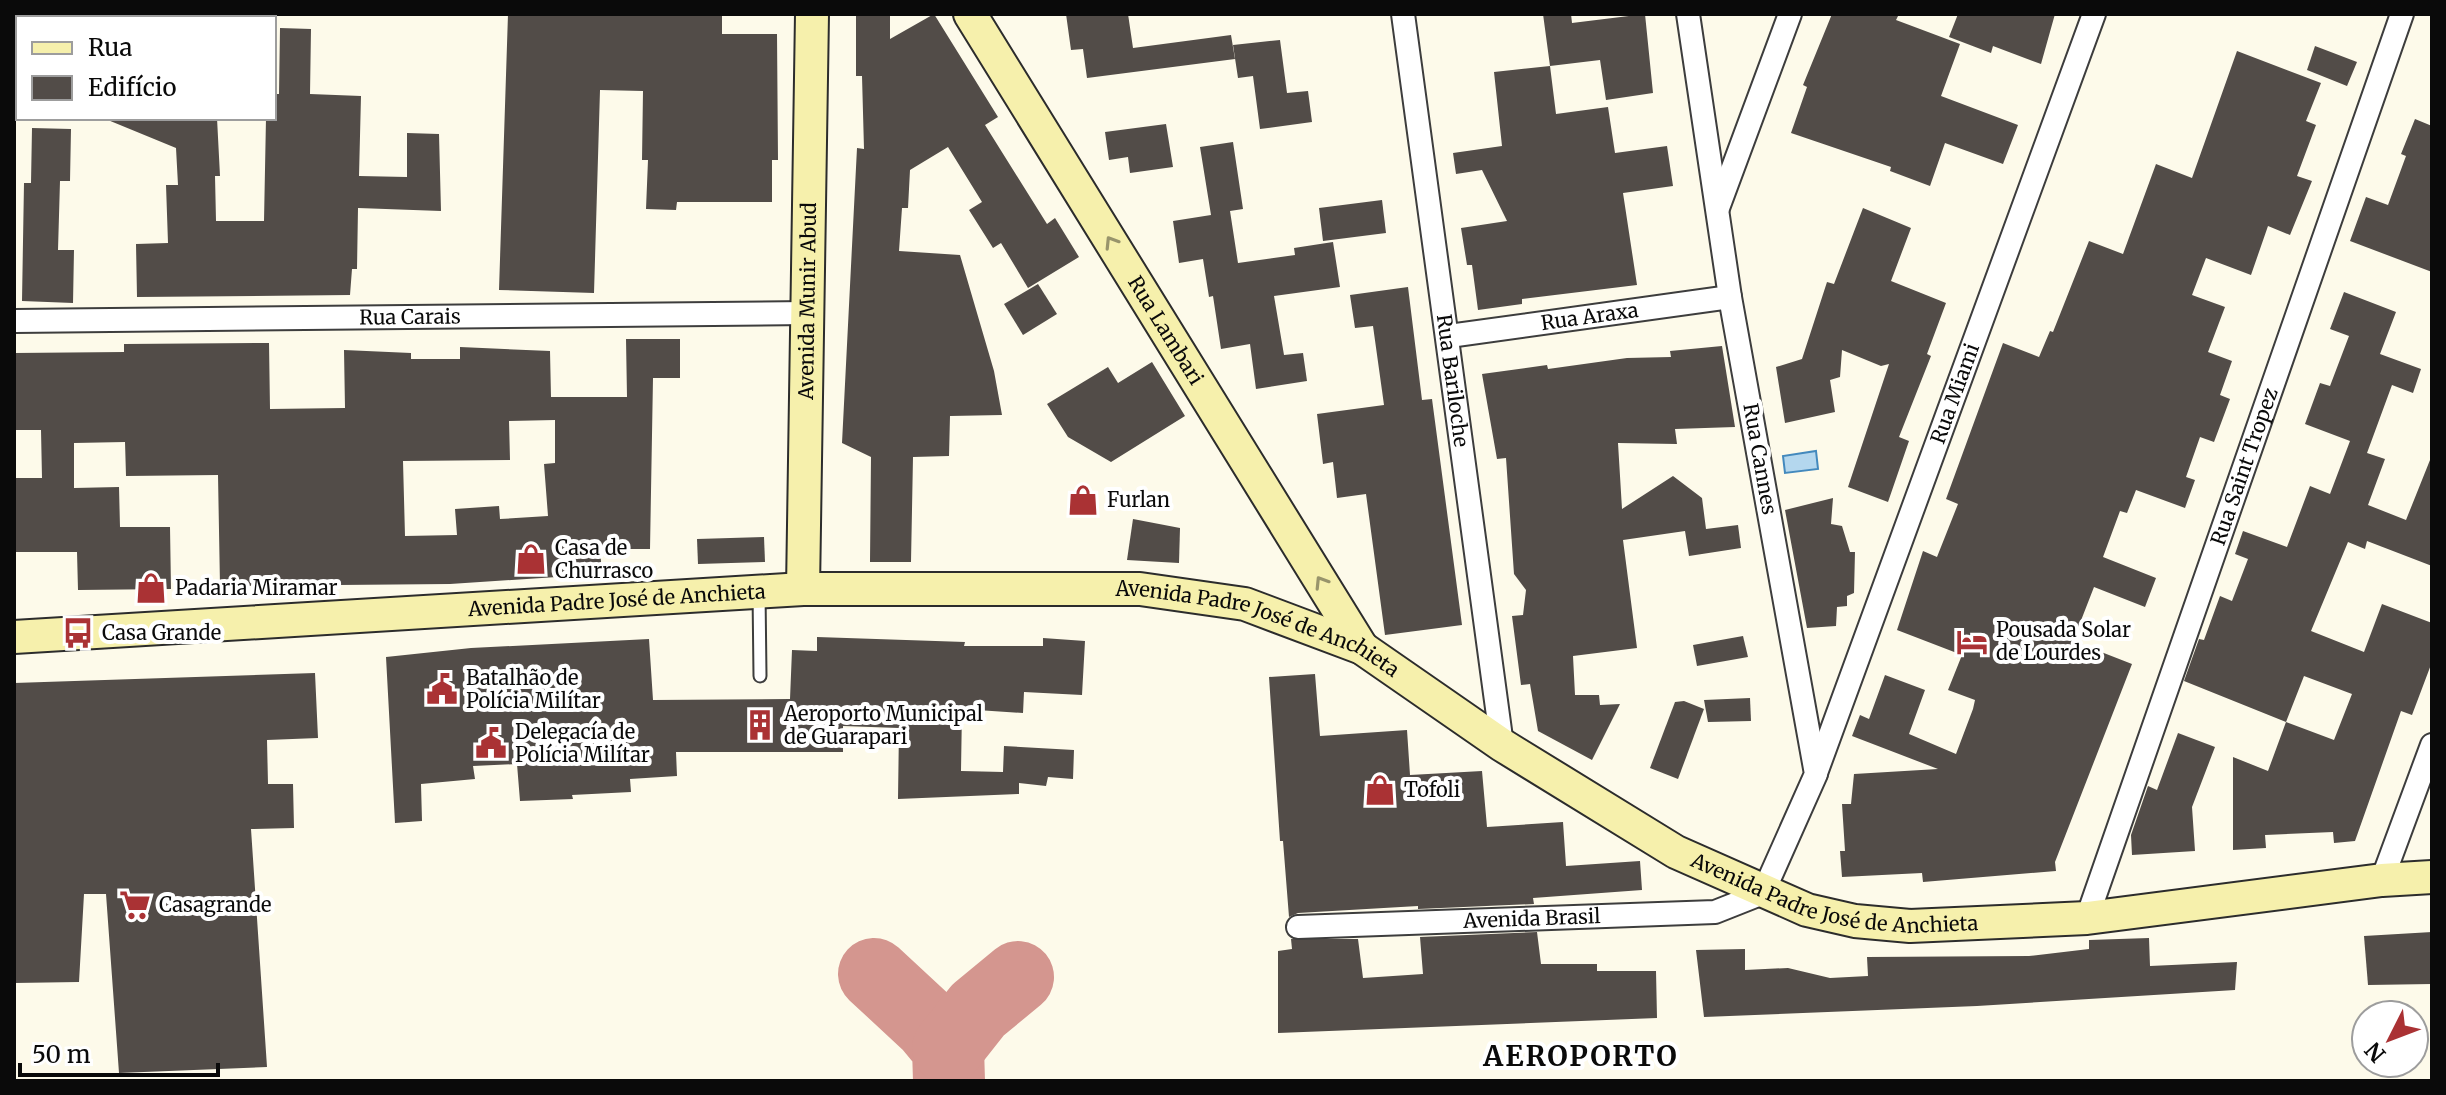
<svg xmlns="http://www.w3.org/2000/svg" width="2446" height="1095" font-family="Merriweather,serif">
<rect width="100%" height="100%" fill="#fdfaea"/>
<polygon fill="#b4d7ee" stroke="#4389bd" stroke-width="2" points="1816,451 1818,469 1785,473 1783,456"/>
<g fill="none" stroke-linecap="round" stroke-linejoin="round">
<g stroke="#d4968f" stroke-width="72">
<polyline points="874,974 929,1025 948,1048 949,1081"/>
<polyline points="948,1048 978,1010 1018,977"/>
</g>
</g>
<g fill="#524c48" fill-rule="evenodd">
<polygon points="508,14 722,14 722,34 777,34 778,160 772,160 772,202 677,202 676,210 646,209 648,160 642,160 643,91 600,90 594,293 499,290"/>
<polygon points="856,14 890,14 890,39 934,14 998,117 985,125 1047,224 1055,218 1079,257 1028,288 1001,243 993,248 969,210 982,202 948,147 910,170 908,208 902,208 899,251 960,255 994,371 1002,415 950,416 949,456 913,457 911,562 870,562 871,457 842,443 857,148 864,149 862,76 856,76"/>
<polygon points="1066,14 1128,14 1133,48 1231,35 1235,59 1087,78 1083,49 1071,50"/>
<polygon points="1543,14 1571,14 1572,23 1645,14 1653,93 1606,100 1600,60 1550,66"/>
<polygon points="1832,14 1899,14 1896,20 1960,44 1941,96 2018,125 2003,164 1945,143 1930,186 1890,171 1891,167 1791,133 1807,87 1803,85"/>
<polygon points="1958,14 2055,14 2041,64 1993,46 1991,53 1949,37"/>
<polygon points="280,28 311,29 310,94 361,96 359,176 407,177 407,133 439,134 441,211 358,208 357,269 352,269 350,295 137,297 136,244 168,243 166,185 178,185 176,148 103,118 217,118 220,176 215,176 216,221 264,221 266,118 274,118 274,94 279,94"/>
<polygon points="1280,40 1287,93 1308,91 1312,122 1260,129 1253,76 1238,78 1233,45"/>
<polygon points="2315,46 2357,62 2347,86 2307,70"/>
<polygon points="2237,51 2321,83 2306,121 2316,125 2297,176 2312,181 2290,235 2268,226 2251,275 2206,258 2192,295 2225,307 2208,352 2232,361 2220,395 2230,399 2214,442 2200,437 2186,477 2195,480 2185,508 2136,490 2127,513 2120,511 2103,557 2156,578 2145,607 2094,587 2073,641 2132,664 2055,862 2056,871 1923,882 1922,873 1842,877 1840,851 1845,851 1842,804 1851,804 1854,774 1938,769 1852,736 1860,715 1869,719 1885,675 1925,690 1909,734 1956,754 1973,709 1975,700 1948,690 1962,655 1897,630 1923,551 1937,557 1958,504 1946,499 2003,343 2039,357 2050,331 2053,332 2089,241 2123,254 2156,164 2192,178"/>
<polygon points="1550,66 1556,114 1608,107 1615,153 1667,146 1673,186 1623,193 1637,285 1522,299 1522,304 1478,310 1472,265 1467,265 1461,228 1507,221 1482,170 1456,174 1453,153 1502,146 1494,72"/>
<polygon points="2415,119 2432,126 2432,272 2350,241 2366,197 2388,205 2406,156 2401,154"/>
<polygon points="1166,124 1173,167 1130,173 1128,157 1109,160 1105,132"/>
<polygon points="32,128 71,129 70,181 60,181 58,250 74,250 73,303 22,301 24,183 31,183"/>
<polygon points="1233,142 1243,209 1230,211 1238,263 1295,255 1294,248 1333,242 1340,287 1274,296 1284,355 1303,353 1307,381 1256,389 1250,344 1221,349 1213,296 1209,297 1203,259 1179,263 1173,221 1211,215 1200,147"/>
<polygon points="1382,200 1386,233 1323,241 1319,208"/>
<polygon points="1863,208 1911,228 1891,281 1946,303 1927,354 1931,356 1899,437 1909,441 1888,502 1848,487 1889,364 1881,366 1842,350 1840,377 1830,380 1835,412 1785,423 1776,367 1802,359 1827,282 1834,284"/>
<polygon points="1038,284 1057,314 1023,335 1004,304"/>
<polygon points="1408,287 1422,400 1432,399 1462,625 1385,635 1366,494 1337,498 1333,462 1323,464 1317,414 1384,405 1373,326 1355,328 1350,295"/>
<path d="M2344 292 2396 312 2380 354 2421 369 2413 393 2392 385 2367 453 2385 459 2368 505 2406 520 2432 455V566L2367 541 2365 549 2348 542 2311 631 2364 652 2382 604 2432 623V662L2412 715 2401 711 2355 841 2334 843 2333 832 2265 835 2266 848 2233 850V757L2268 771 2286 722 2184 681 2199 639 2204 640 2220 596 2232 601 2248 559 2235 554 2243 531 2287 547 2310 486 2330 494 2350 441 2305 424 2320 383 2330 386 2349 336 2330 329ZM2304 676 2352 694 2334 740 2286 722Z"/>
<path d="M626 339H680V378H653L650 549H600L602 574 450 584 220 586 218 475 126 476 125 442 74 443V488L119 487 120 527H170L171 589 78 590 77 552H14V478H42L41 430H14V353L124 352V344L269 343 270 409 345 408 344 350 411 353V359H460V347L550 351 551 397H627ZM555 420V463L544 464 548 516 500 519 499 506 455 509 457 535 405 536 403 461 510 460 509 421Z"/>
<polygon points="1722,346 1735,427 1675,429 1677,444 1618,443 1622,509 1673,476 1702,498 1706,529 1738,525 1741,548 1689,556 1685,531 1623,540 1637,648 1573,656 1575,695 1599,695 1600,705 1620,704 1592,760 1538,731 1530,684 1521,685 1512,616 1523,615 1526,590 1514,574 1506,458 1497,459 1482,374 1547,365 1548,369 1627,358 1671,357 1670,351"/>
<polygon points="1152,362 1185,416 1111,462 1068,437 1047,404 1108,367 1118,383"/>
<polygon points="1833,498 1831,524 1842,526 1850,552 1855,552 1854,593 1847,596 1847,606 1837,607 1836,626 1807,628 1785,510"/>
<polygon points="1133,519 1180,528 1179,563 1127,560"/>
<polygon points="764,537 765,562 698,564 697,539"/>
<polygon points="1743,636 1748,657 1697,666 1693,645"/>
<polygon points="817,637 965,642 964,646 1043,646 1043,638 1085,641 1082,695 1024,692 1023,713 962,709 961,771 1003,772 1004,746 1074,750 1073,779 1048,777 1046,786 1019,783 1019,794 898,799 899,728 843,726 843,752 676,752 677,776 630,779 631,792 572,795 573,799 520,801 517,764 473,766 475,779 421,784 422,821 395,823 386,657 471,648 649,639 653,700 790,699 792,650 817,651"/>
<polygon points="315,673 318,738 267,740 268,784 293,784 294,828 251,829 267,1067 119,1073 106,894 84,894 79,982 14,983 14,683"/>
<polygon points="1315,674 1320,736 1407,730 1410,775 1482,771 1487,827 1563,822 1566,866 1640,861 1642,890 1533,898 1534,904 1418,909 1418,906 1298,913 1289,917 1283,841 1280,841 1269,677"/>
<polygon points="1750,698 1751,721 1708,722 1704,700"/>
<polygon points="1684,701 1704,709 1678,779 1650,768 1675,702"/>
<polygon points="2178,733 2215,747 2192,807 2195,851 2132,855 2131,835 2148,786 2157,790"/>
<polygon points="1537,932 1541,964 1597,964 1597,971 1656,971 1657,1018 1278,1033 1278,951 1292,949 1291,939 1358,939 1363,978 1423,974 1420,937"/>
<polygon points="2432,932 2432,984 2368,985 2364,936"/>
<polygon points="2149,938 2150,966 2237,962 2235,990 1977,1006 1704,1017 1696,950 1745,949 1745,970 1788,968 1830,978 1868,976 1867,957 2029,956 2089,949 2089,940"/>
</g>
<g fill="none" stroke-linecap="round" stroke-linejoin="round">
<defs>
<polyline id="lane" points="759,592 760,676"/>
<g id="street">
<path id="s1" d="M1403 14 1502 745"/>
<polyline points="1718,208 1790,14"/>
<path id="s2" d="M14 321 808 313"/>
<path id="s3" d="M1449 336 1730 297"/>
<path id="s4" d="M1816 773 2094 14"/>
<polyline points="2382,880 2432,745"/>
<path id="s5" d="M2087 918 2402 14"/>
<path id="s6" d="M1298 927 1715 912 1763 893 1816 774 1730 297 1688 14"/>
</g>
<g id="secondary">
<path id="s7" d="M970 14 1362 648"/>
<path id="s8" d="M803 589 812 14"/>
<path id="s9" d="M14 637 803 589H1140L1245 604 1362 648 1502 745 1676 852 1807 910 1855 921 1910 926 2087 918 2382 880 2432 877"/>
</g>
</defs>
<use href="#lane" stroke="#3d3d3d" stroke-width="15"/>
<use href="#street" stroke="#3d3d3d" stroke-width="26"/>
<use href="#secondary" stroke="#2c2c2c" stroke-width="36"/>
<use href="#lane" stroke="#fff" stroke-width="11"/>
<use href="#street" stroke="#fff" stroke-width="22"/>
<use href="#secondary" stroke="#f6f0ac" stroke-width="32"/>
</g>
<defs><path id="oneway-chevron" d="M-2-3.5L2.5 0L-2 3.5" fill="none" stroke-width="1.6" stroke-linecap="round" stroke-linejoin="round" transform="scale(2)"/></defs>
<g stroke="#98946b">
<use href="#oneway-chevron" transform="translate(1111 242) rotate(-122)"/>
<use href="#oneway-chevron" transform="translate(1321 582) rotate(-122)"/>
</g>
<defs>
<symbol id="shop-bare" viewBox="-9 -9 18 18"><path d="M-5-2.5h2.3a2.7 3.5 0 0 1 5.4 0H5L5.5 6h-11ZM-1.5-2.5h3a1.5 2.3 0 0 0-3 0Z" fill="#aa3234" stroke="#fff" stroke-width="2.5" paint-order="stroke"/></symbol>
<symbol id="bus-bare" viewBox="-9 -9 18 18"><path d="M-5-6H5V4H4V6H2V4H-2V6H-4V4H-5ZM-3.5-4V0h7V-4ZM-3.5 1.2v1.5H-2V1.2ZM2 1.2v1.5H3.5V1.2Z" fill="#aa3234" stroke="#fff" stroke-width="2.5" paint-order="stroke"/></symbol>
<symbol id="hotel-bare" viewBox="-9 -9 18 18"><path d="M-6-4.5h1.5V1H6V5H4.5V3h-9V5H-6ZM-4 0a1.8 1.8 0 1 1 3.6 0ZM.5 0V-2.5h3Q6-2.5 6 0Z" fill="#aa3234" stroke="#fff" stroke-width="2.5" paint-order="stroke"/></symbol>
<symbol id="civic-bare" viewBox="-9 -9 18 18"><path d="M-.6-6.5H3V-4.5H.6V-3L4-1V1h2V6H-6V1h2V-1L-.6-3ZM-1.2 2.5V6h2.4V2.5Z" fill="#aa3234" stroke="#fff" stroke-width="2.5" paint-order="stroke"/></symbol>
<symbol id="building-bare" viewBox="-9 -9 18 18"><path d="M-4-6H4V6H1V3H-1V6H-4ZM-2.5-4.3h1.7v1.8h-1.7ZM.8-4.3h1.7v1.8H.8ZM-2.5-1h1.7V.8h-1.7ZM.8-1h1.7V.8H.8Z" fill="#aa3234" stroke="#fff" stroke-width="2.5" paint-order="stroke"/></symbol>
<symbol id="supermarket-bare" viewBox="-9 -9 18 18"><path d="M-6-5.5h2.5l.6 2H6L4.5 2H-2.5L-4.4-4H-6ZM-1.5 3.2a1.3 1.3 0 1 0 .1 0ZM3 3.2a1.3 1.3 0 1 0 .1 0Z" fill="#aa3234" stroke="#fff" stroke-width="2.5" paint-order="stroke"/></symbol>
</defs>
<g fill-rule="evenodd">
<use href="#shop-bare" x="1061" y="478" width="44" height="44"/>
<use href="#shop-bare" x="509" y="537" width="44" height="44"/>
<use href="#shop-bare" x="129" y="566" width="44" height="44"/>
<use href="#bus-bare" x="56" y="611" width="44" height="44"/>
<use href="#hotel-bare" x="1950" y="620" width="44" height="44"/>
<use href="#civic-bare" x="420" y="667" width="44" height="44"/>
<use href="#building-bare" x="738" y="703" width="44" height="44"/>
<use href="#civic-bare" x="469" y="721" width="44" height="44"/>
<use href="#shop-bare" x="1358" y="768" width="44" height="44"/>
<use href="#supermarket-bare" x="113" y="883" width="44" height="44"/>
</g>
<g text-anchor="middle" stroke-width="8" stroke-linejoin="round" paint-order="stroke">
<g font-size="20" fill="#0a0a0a" stroke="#fff">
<text dy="7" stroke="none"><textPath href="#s8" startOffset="288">Avenida Munir Abud</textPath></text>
<text dy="7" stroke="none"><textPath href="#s2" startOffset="396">Rua Carais</textPath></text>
<text dy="7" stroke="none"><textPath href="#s3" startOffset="142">Rua Araxa</textPath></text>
<text dy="7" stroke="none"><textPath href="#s7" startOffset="372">Rua Lambari</textPath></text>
<text dy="7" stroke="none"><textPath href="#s1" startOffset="370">Rua Bariloche</textPath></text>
<text dy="7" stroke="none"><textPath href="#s4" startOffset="404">Rua Miami</textPath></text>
<text transform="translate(1760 459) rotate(80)" y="7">Rua Cannes</text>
<text dy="7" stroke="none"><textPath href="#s5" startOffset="478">Rua Saint Tropez</textPath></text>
<text dy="7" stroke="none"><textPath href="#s9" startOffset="604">Avenida Padre José de Anchieta</textPath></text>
<text dy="7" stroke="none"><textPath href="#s9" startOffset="1252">Avenida Padre José de Anchieta</textPath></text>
<text dy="7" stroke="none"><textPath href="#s9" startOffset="1900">Avenida Padre José de Anchieta</textPath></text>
<text dy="7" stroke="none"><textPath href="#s6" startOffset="234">Avenida Brasil</textPath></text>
</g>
<g font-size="20" fill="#0a0a0a" stroke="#fff" text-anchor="start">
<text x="1107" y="507">Furlan</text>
<text x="555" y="555">Casa de<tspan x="555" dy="23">Churrasco</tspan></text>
<text x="175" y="595">Padaria Miramar</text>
<text x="1996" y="637">Pousada Solar<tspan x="1996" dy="23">de Lourdes</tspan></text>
<text x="102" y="640">Casa Grande</text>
<text x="466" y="685">Batalhão de<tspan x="466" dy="23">Polícia Milítar</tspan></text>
<text x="784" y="721">Aeroporto Municipal<tspan x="784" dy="23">de Guarapari</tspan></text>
<text x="515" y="739">Delegacía de<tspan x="515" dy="23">Polícia Milítar</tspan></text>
<text x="1404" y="797">Tofoli</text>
<text x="159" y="912">Casagrande</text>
</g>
<g font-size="28" font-weight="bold" letter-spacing="2" fill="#0a0a0a" stroke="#fff">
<text x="1581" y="1066">AEROPORTO</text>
</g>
</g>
<rect width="2446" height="1095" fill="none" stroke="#0a0a0a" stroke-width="32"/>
<rect x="16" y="16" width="260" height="104" fill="#ffffff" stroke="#9d9d9d" stroke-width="2"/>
<rect x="32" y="42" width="40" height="12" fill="#f6f0ac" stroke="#9d9d9d" stroke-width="2"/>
<text x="88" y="56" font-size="24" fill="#0a0a0a">Rua</text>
<rect x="32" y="76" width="40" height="24" fill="#524c48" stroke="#9d9d9d" stroke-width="2"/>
<text x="88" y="96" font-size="24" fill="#0a0a0a">Edifício</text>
<g transform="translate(2390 1039) rotate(228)"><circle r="38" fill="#ffffff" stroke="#9d9d9d" stroke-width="2"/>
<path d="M0-6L14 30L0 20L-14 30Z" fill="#aa3234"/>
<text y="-12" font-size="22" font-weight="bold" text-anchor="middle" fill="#0a0a0a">N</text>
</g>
<path d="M20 1063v12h198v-12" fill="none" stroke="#0a0a0a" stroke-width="4"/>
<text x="32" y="1063" font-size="24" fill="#0a0a0a" stroke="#ffffff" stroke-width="6" paint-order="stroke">50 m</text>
</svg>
